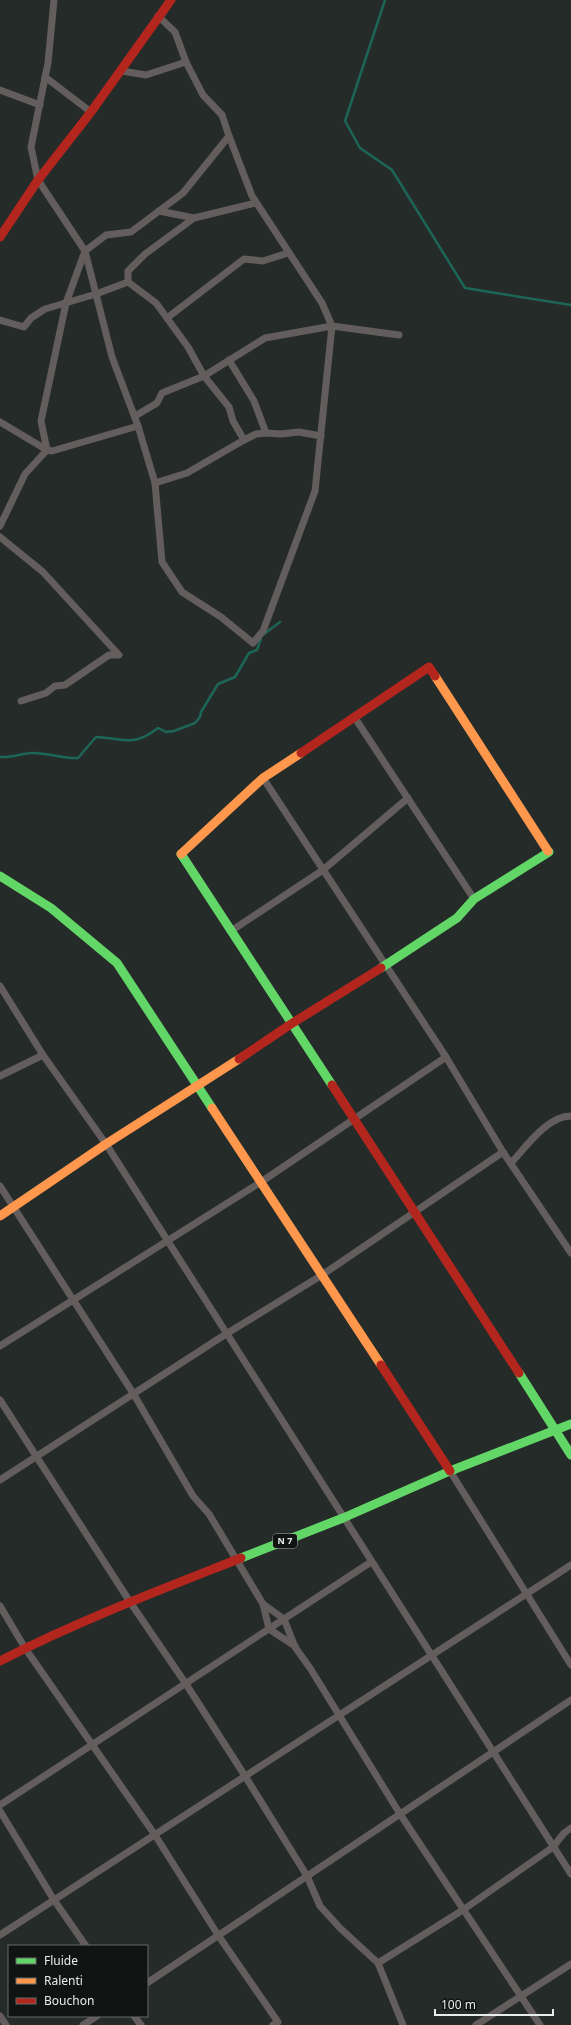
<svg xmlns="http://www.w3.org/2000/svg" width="571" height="2025" font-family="'Noto Sans',sans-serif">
<rect width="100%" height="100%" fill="#252b29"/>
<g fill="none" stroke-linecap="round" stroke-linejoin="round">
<g stroke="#1d6657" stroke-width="2.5">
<polyline points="385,0 345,121 360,148 392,170 465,288 571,305"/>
<polyline points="264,634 280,622"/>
<path d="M0 757C11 758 20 754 31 753 47 752 62 759 78 758L96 737C124 738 132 748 158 728L166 732 174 731 195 723 200 717 201 712 218 684 235 677 249 653 257 650 261 638"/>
</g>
<g stroke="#645d5d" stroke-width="7">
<polyline points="158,16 175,32 186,62 203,95 222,115 229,136"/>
<polyline points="122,71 146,75 186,62"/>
<polyline points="45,77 91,112"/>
<polyline points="0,90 40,105"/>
<polyline points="159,211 194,218"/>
<polyline points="128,282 128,271 145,254 194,218 256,203"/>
<polyline points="167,318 244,259 263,261 288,253"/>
<polyline points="0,320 24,327 31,318 45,309 96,294 128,282 156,303 188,347 204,376 229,407 233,421 244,440 187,473 155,483"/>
<polyline points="229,360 254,401 266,433 256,434 244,440"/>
<polyline points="135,416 157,403 162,393 204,376 265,338 332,326 315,491 263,631 253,643 221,617 182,592 162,562 155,483 138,426"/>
<polyline points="0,422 47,450 41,421 66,303 85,251 106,235 131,232 183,193 229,136 252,196 322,303 332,326 399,335"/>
<polyline points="266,433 281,434 299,432 321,436"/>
<polyline points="0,526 25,474 47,450 52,451 138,426 112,357 85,251 38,180 31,147 48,63 54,0"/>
<polyline points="0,537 43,572 119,655 109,655 65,685 55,686 46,693 21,701"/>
<polyline points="355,718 474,899"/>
<polyline points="263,778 446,1057 503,1152 571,1253"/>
<polyline points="231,931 323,870 408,798"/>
<polyline points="0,986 43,1055 106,1144 571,1874"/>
<polyline points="0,1076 43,1055"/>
<path d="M511 1163C526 1147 547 1116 571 1116"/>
<polyline points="0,1186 133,1393 193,1496 209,1514 263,1604 284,1619 295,1647 310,1668 400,1814 540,2025"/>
<polyline points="0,1346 261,1182 446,1057"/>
<polyline points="0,1400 130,1602 186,1684 245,1776 307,1876 320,1906 340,1928 378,1963 403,2025"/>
<polyline points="450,1471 571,1665"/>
<polyline points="0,1480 226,1334 322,1275 503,1152"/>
<polyline points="263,1604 269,1629 295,1646"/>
<polyline points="0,1606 25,1648 155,1835 218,1935 278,2022 273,2025"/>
<polyline points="0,1805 371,1562"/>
<polyline points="0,1811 54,1900 86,1946"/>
<polyline points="0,1935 571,1565"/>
<polyline points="378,1963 463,1910 553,1847 564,1833 571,1828"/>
<polyline points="147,1983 571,1700"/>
<polyline points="0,2016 6,2025"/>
<polyline points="134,2016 141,2025"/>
<polyline points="83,2025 97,2016"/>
<polyline points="476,2025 571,1964"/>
</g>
<g stroke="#63d668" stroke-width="9">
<polyline points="181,854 332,1085"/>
<polyline points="0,876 51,908 117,963 212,1108"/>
<polyline points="381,968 457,918 474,899 549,852 548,851"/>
<polyline points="519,1373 571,1455"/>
<polyline points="241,1558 343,1518 450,1471 571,1424"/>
</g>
<g stroke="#ff974d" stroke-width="9">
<polyline points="435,676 548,851"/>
<polyline points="181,854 263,778 301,753"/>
<polyline points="212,1108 381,1365"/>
<polyline points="0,1216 106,1144 239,1059"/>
</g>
<g stroke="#b3261e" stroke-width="9">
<polyline points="0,237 38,180 91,112 171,0"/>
<polyline points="301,753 429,667 435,676"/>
<polyline points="239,1059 291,1024 381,968"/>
<polyline points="332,1085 519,1373"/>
<polyline points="381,1365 450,1471"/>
<path d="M0 1661C78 1621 160 1590 241 1558"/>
</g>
</g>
<g text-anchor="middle" stroke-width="4" stroke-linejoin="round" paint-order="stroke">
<rect fill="#101513" stroke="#a6acaa" stroke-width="1" x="273" y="1534" width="24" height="14" rx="3"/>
<g font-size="9" font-weight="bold" fill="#e6edeb">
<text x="285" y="1544">N 7</text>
</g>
</g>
<rect x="8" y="1945" width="140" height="72" fill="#101513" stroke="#666b69"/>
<rect x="16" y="1958" width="20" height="6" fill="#63d668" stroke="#666b69"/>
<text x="44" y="1965" font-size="12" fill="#e6edeb">Fluide</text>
<rect x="16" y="1978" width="20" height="6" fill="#ff974d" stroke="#666b69"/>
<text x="44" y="1985" font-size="12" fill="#e6edeb">Ralenti</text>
<rect x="16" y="1998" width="20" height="6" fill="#b3261e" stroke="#666b69"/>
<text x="44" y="2005" font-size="12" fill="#e6edeb">Bouchon</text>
<path d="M435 2009v6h118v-6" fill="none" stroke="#e6edeb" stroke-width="2"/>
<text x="441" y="2009" font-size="12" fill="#e6edeb" stroke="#101513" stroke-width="3" paint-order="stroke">100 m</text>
</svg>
